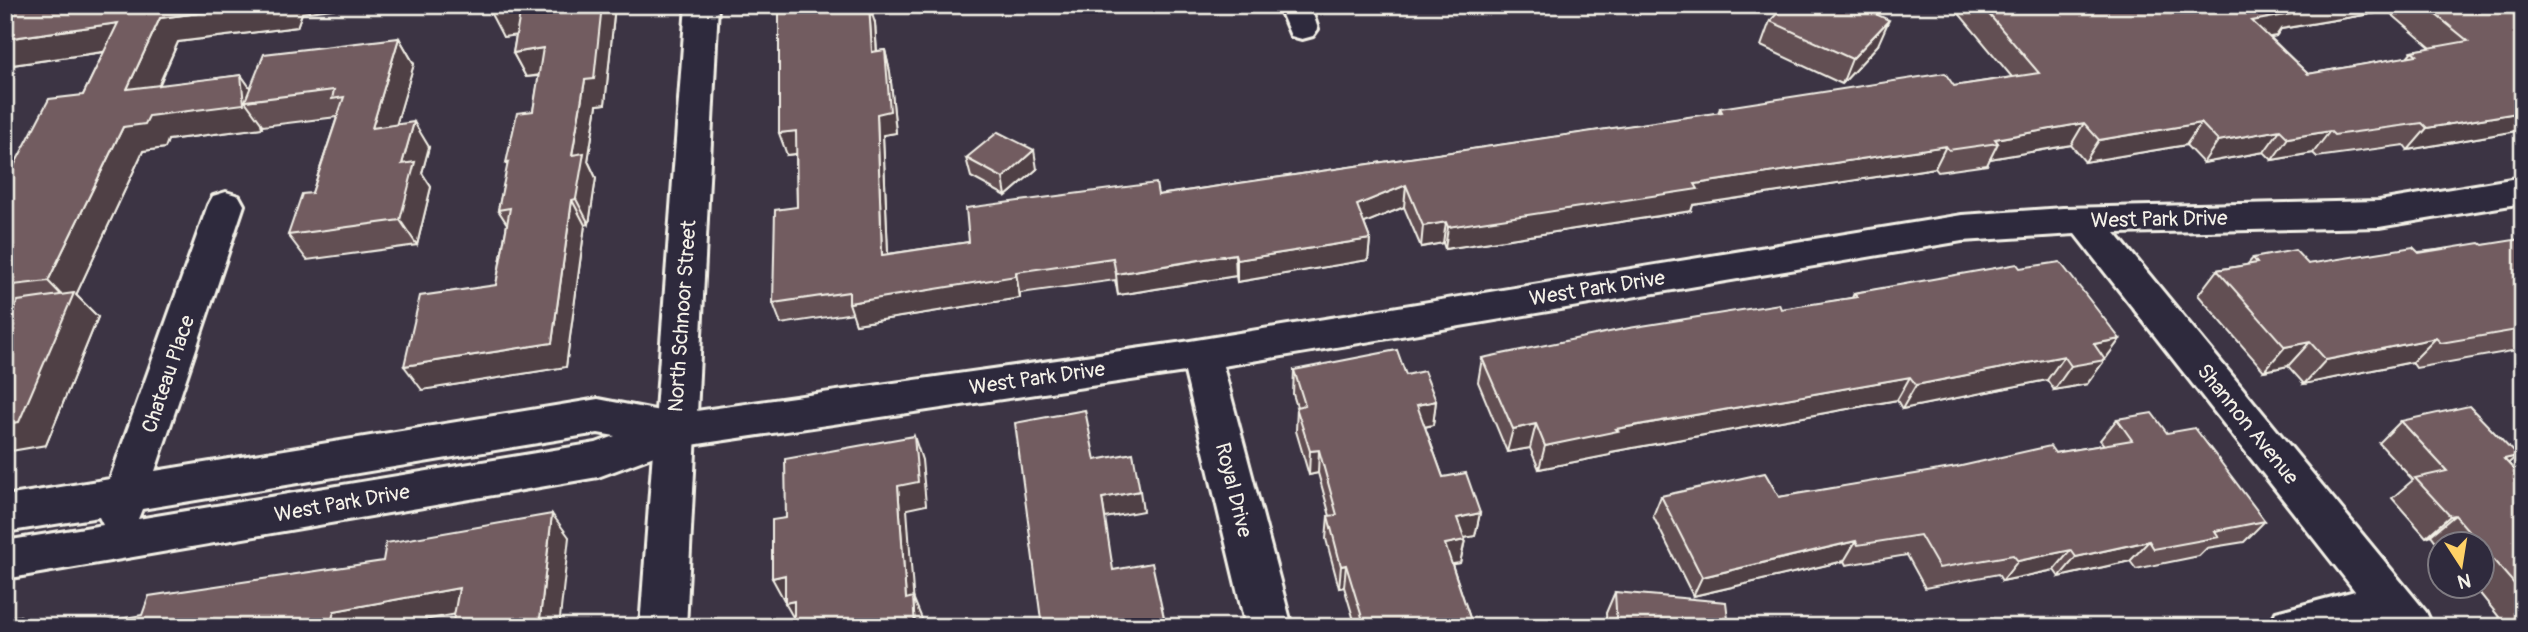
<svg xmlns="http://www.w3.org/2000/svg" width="2528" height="632" font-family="Pangolin,sans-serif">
<rect width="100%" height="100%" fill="#3c3444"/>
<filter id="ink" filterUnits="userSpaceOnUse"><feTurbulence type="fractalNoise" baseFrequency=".0143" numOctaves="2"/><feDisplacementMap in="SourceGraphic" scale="14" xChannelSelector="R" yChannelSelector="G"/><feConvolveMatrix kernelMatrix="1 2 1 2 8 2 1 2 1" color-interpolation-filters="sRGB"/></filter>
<g filter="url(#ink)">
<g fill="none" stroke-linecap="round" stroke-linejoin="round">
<defs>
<g id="street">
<polygon points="1278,5 1310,5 1318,29 1313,36 1302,39 1291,36"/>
<path d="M2523 177V203L2379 227 2115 233 2426 612 2433 627H2269L2276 612 2355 591 2075 234 1962 241 1223 366 1292 627H1246L1185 372 678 447 598 477 5 579V541L103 525 99 517 5 532V496L110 479 208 205 213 196 226 192 239 196 244 205 155 471 598 399 675 414 1184 342 1962 215 2063 208 2379 201ZM598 433 615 436 596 443 138 519 142 509Z"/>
</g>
<polygon id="secondary" points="686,5 718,5 686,627 640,627"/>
</defs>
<use href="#street" stroke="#f4f1e8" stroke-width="6"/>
<use href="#secondary" stroke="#f4f1e8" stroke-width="6"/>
<use href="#street" fill="#2f2a3d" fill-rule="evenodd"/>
<use href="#secondary" fill="#2f2a3d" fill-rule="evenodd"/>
</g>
<g fill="#624f53" stroke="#f4f1e8" stroke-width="2" fill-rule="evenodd">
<polygon points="5,5 302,13 297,27 178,42 159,86 241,75 250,88 399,38 414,64 396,125 429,147 422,173 431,187 417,245 307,260 288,235 312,193 337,117 263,126 261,123 262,128 168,140 165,148 143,151 76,295 98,317 46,445 13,312 5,313 5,183 83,95 104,52 5,66"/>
<polygon points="492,5 615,5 605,104 597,105 588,161 596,178 589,224 585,225 566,367 422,390 496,285 507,224 498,210 508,166 506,163 533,111 539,76 526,77 513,53 516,35 503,37"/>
<path d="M1959 5H2510L2523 15V127L2519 128 2516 131 2408 150 2404 145 2317 157 2313 153 2272 160 2264 152 2203 163 2186 145 2085 162 2071 145 1990 159 1987 165 1938 172 1935 168 1693 205 1691 211 1445 249 1443 243 1421 247 1404 207 1364 223 1370 239 1368 260 1237 282 1236 276 1118 295 1115 280 1020 293V298L856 324 853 313 781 324 773 303 797 207 796 154 787 155 875 23 877 51 885 50 890 72 896 133 883 135 888 254 969 242 1158 195 1718 113 1720 108 1954 86 2012 77 1956 10ZM2388 11 2431 48 2412 51 2407 57 2308 74 2270 37 2276 36 2281 29Z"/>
<polygon points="1770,21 1878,45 1842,84 1761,46"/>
<polygon points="966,158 1037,169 1006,196 971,177"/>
<polygon points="2523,242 2523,349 2416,368 2412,362 2304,384 2288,366 2264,371 2198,295 2217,270 2247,265 2253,258 2308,264 2483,245"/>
<polygon points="2020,268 2120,339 2087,384 2054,390 2047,380 1902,409 1897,400 1611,452 1610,455 1539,469 1530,448 1507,452 1478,382 1482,358 1852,298 1854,293"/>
<polygon points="1294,370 1406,375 1436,401 1433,425 1425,427 1443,477 1480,513 1475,536 1464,538 1465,540 1460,563 1452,564 1473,627 1356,627 1344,587 1339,588 1326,539 1328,516 1330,516 1318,473 1309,475 1296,431 1297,407 1293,394"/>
<polygon points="2117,419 2265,521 2244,542 2207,548 2199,556 2136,569 2130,561 2059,577 2054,570 2002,581 1998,574 1925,588 1907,555 1846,565 1844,561 1693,596 1653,516 1661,496 1779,497 2104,445 2100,440"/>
<polygon points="2401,421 2508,463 2523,479 2523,627 2507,627 2474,586 2482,586 2482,544 2440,544 2440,547 2431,535 2426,537 2392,498 2413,480 2379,443"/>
<polygon points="1615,592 1729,627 1607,627 1606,613"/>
</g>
<g fill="#504044" stroke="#f4f1e8" stroke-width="2">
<polygon points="262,5 363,5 302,13 297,27 178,42 146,113 127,89 160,18"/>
<polygon points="602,5 615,5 605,104 597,105 588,161 596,178 589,224 576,199 572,155 585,80"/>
<polygon points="869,5 875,23 878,74 872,52"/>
<polygon points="2309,5 2393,5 2388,11 2281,29 2276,36 2237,43 2252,21 2286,9"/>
<polygon points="521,8 533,33 503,37 490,12"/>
<polygon points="1889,20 1878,45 1842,84 1852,59"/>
<polygon points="118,23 137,47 5,66 5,39"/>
<polygon points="399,38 414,64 388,153 372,128"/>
<polygon points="543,48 555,73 526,77 513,53"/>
<polygon points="885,50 890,72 896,133 883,135 889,276 882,255 877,114"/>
<polygon points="241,75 258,99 245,101 261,123 262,128 168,140 165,148 143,151 76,295 98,317 46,445 5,452 5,424 69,303 48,281 123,127"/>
<polygon points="2523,112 2523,124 2516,131 2408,150 2427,128"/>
<polygon points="414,122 429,147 422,173 431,187 417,245 400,220 402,164"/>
<polygon points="2084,123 2071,145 1990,159 1998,143 1995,139"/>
<polygon points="2201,123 2186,145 2085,162 2099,140"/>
<polygon points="2280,130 2264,152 2203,163 2218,141"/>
<polygon points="796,131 803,153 787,155 779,133"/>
<polygon points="2330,131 2313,153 2272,160 2288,138"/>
<polygon points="1946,146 1935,168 1693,205 1691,211 1445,249 1448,227 1695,184"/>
<polygon points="1034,150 1037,169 1006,196 1003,178"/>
<polygon points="1406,185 1404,207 1355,227 1357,205"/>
<polygon points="572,200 585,225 566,367 422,390 404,366 552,343"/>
<polygon points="1446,222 1443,243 1421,247 1423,226"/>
<polygon points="1370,239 1368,260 1237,282 1237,260"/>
<polygon points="1235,254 1236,276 1118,295 1116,274"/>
<polygon points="1016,272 1020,298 856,324 849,303"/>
<polygon points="2436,338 2412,362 2304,384 2326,360"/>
<polygon points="2120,339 2087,384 2054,390 2071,366 2094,344"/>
<polygon points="2310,342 2288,366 2264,371 2285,347"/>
<polygon points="2064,356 2047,380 1902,409 1916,385"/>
<polygon points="1910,377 1897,400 1611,452 1610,455 1539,469 1545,446 1616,429"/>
<polygon points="1436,401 1433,425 1414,429 1417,405"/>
<polygon points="1536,424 1530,448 1507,452 1513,429"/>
<polygon points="914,436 922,460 926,505 907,509 915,620 906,599 898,486"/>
<polygon points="1319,450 1318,473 1309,475 1310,451"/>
<polygon points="2517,456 2492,477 2504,459"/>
<polygon points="1140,491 1143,511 1105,518 1102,498"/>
<polygon points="1480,513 1475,536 1453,540 1457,518"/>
<polygon points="552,514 569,537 559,627 539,627"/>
<polygon points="2455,515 2431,535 2426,537 2450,516"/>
<polygon points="1465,540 1460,563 1440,566 1445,544"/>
<polygon points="1856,541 1844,561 1693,596 1702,577"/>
<polygon points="2149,541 2130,561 2059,577 2076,557"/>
<polygon points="2071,550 2054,570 2002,581 2018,561"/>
<polygon points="1346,565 1344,587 1339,588 1341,566"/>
<polygon points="785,575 796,597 784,600 772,578"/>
<polygon points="459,588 478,610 387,627 330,627 334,611"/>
<polygon points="913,597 922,619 922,627 915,627"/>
<polygon points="794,601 797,624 785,603"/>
<polygon points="20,616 36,627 16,627"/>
</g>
<g fill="#725c61" stroke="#f4f1e8" stroke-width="2">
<polygon points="5,5 262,5 160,18 127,89 241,75 244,104 149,116 145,124 123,127 48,281 5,286 5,224 12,212 5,213 5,183 49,99 83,95 118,23 5,39"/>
<polygon points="492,5 602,5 594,79 585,80 572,155 584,153 576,199 572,200 552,343 404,366 420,296 496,285 510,208 498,210 508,162 506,163 517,113 533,111 543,48 513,53 521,8 490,12"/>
<polygon points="779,5 869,5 872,52 885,50 890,111 877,114 882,255 969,242 966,208 1156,183 1158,195 1722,112 1720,108 1945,73 1954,86 2039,73 1981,5 2309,5 2286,9 2291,14 2252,21 2308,74 2417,55 2412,51 2468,41 2424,5 2510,5 2523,15 2523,112 2427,128 2422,123 2334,135 2330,131 2288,138 2280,130 2218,141 2201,123 2099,140 2084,123 1995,139 1998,143 1949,150 1946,146 1695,184 1698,189 1448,227 1446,222 1423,226 1406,185 1357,205 1370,239 1237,260 1235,254 1116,274 1113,258 1016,272 1016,276 849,303 849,292 773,303 775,210 797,207 796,131 779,133"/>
<polygon points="1785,5 1856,5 1889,20 1852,59 1770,21"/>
<polygon points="399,38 372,128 414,122 402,164 415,162 400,220 288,235 302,194 312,193 344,97 332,99 334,90 245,101 264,54"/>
<polygon points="998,132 1034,150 1003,178 966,158"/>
<polygon points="2520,239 2523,242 2523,329 2441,343 2436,338 2326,360 2310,342 2285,347 2217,270 2257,263 2253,258 2295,250 2308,264 2413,247 2419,253 2480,243 2483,245"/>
<polygon points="2060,262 2120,339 2094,344 2105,360 2071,366 2064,356 1916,385 1910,377 1616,429 1618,431 1545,446 1536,424 1513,429 1482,358 1629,328 1779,304 1781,309 1857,297 1854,293 2017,264 2020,268"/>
<polygon points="74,293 19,422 5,424 5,329 18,301"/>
<polygon points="1397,350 1406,375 1424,371 1436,401 1417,405 1443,477 1466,473 1480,513 1457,518 1465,540 1445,544 1473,627 1365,627 1346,565 1341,566 1328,516 1337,515 1319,450 1310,451 1296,407 1305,405 1294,370"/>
<polygon points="2469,406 2517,456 2504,459 2523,479 2523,594 2482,547 2482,544 2480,544 2455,515 2450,516 2415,478 2447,471 2401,421"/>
<polygon points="1085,410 1095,460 1133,453 1140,491 1102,498 1113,570 1152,563 1166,627 1042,627 1015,423"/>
<polygon points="2152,413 2167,433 2195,428 2265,521 2215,531 2219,537 2154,549 2149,541 2076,557 2071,550 2018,561 2013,555 1939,568 1920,535 1858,545 1856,541 1702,577 1661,496 1765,473 1779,497 1957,467 2050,446 2055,453 2132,440 2117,419"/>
<polygon points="914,436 918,482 898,486 906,599 913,597 915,627 794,627 794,601 785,603 785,575 772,578 772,520 786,518 785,459"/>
<polygon points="552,514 539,627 452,627 459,588 334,611 330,627 74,627 142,615 149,596 383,561 386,543"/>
<polygon points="1615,592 1726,602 1729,627 1617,627"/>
<polygon points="20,616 16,627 5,627 5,618"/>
</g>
</g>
<g text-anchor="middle" stroke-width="5" stroke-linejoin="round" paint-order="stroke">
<g font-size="21" fill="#f4f1e8" stroke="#2f2a3d">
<text transform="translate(2159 219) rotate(-1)" y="7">West Park Drive</text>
<text transform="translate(1597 288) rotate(-9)" y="7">West Park Drive</text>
<text transform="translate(682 316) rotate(-86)" y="7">North Schnoor Street</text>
<text transform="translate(168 374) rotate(-71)" y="7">Chateau Place</text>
<text transform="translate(1037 378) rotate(-8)" y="7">West Park Drive</text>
<text transform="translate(2248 424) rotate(51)" y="7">Shannon Avenue</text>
<text transform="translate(1234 490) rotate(76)" y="7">Royal Drive</text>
<text transform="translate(342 503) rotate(-10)" y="7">West Park Drive</text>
</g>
</g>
<rect width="2528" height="632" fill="none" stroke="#2f2a3d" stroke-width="28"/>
<rect x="14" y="14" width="2500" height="604" fill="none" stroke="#f4f1e8" stroke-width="2.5" filter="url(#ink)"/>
<g transform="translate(2461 565) rotate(168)"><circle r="33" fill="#2f2a3d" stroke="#7e7a81" stroke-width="2"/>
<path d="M0-5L12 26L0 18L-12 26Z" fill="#ffd166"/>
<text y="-10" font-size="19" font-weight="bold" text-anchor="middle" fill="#f4f1e8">N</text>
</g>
</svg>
